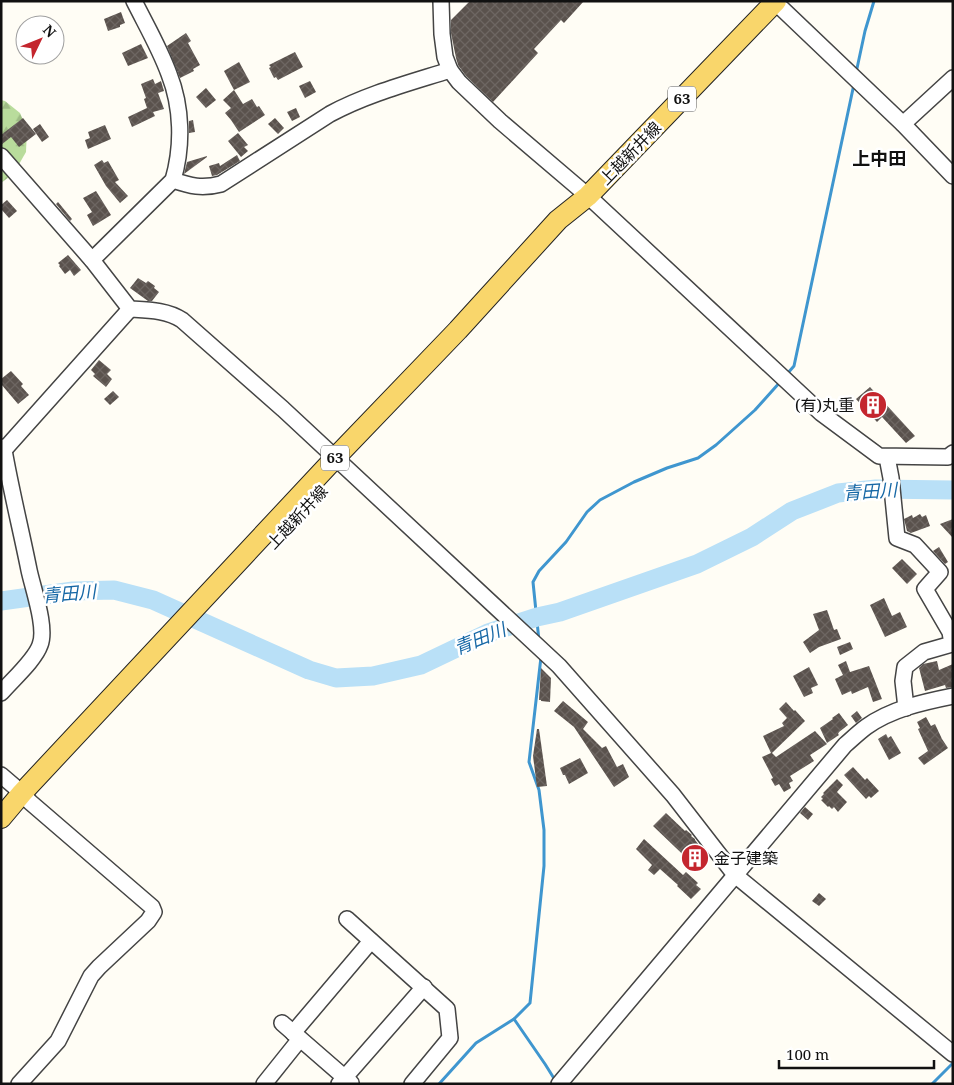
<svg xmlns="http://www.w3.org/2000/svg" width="954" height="1085" font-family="'Noto Serif','Noto Sans JP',serif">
<defs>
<pattern id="forest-firs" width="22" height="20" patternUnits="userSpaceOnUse" patternTransform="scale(1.25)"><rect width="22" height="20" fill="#b9dc9c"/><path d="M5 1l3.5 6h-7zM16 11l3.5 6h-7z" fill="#9ebc85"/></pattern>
<pattern id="building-cross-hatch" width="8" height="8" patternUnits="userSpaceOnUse" patternTransform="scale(1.25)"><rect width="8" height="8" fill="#5a524d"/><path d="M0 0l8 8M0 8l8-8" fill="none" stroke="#6d6662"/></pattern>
</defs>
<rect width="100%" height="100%" fill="#fffdf5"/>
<polygon fill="url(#forest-firs)" points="1,100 5,101 20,113 27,129 26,152 18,166 9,177 1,183"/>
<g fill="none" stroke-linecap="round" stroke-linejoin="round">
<g stroke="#3f96cf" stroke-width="3">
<polyline points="856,73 865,31 874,1"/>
<polyline points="787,374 794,366 854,84"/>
<polyline points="539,641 533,582 539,571 566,542 587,512 600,500 634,482 667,468 698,458 716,445 755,410 781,381"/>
<polyline points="514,1019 545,1064 555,1080"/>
<polyline points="439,1084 476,1043 514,1019 530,1003 544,866 544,830 539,790 529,762 541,657"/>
<polyline points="932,1084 953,1063"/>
</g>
<polyline stroke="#b9e0f7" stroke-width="19" points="1,601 73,591 114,590 153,600 309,670 336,678 373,676 421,665 488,633 537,617 560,612 697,564 752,537 792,511 838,493 876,489 953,490"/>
</g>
<g fill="url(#building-cross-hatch)">
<polygon points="470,1 584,1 564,23 561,20 534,49 538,53 493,102 466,76 458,65 456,58 451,33 451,20"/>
<polygon points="121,12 125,23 120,25 120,27 108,31 104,19"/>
<polygon points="186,33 191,41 188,43 200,65 193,69 194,71 180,78 167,46"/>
<polygon points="141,44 148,58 128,66 122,53"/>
<polygon points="295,52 303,67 278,80 276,77 274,78 269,68 271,67 269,65"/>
<polygon points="239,62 250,82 234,90 224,71"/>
<polygon points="153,79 155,84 161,81 164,91 158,93 164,109 153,112 155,116 132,127 128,117 147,108 144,99 146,98 141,84"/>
<polygon points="310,81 316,92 305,98 299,86"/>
<polygon points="206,88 216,100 206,108 196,97"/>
<polygon points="234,90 243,104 252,99 257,107 259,106 265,115 239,132 231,120 225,113 231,108 223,100"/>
<polygon points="296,108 300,117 292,121 287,112"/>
<polygon points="23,118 36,134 19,147 11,137 1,145 1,135"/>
<polygon points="275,118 284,128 278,134 268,124"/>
<polygon points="193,120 195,132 189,133 189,121"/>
<polygon points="40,124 49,137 42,142 33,129"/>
<polygon points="105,125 111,139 88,149 85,140 90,138 88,132"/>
<polygon points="238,133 248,145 244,147 248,151 241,157 228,141"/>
<polygon points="237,155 240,161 217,175 212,176 209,166 219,163 220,166"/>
<polygon points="207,156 207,157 184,174 187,162"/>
<polygon points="102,160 104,163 108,161 119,180 115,182 128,196 120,203 106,186 94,165"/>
<polygon points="96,191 111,215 93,226 87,215 92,212 83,198"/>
<polygon points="7,200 17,211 9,218 1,209 1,205"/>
<polygon points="58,202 72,219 70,221 56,204"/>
<polygon points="68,255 81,270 74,276 70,270 65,274 59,266 60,265 58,263"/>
<polygon points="138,278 146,283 148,281 155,286 154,288 159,292 152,301 148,301 130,288"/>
<polygon points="99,360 111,370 107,374 112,379 106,387 93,376 95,374 91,370"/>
<polygon points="11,371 23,384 21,386 29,395 18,404 1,384 1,379"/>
<polygon points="870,387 915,436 906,443 882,417 877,422 856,399"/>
<polygon points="113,391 119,397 110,405 104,399"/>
<polygon points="920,514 922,517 926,515 930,526 911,533 907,531 904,519 912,515 913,518"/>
<polygon points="953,519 953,538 940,524"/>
<polygon points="939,547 948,562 945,564 933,551"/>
<polygon points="902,559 917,574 907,584 892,568"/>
<polygon points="884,598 892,616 900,612 907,627 885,637 870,605"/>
<polygon points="827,610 834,630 837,629 841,639 819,647 810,653 803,642 819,630 813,614"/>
<polygon points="850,642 853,649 840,655 837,647"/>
<polygon points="846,661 850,672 869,666 882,699 873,702 868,687 852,694 851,691 842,695 835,679 843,675 838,665"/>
<polygon points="937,661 939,670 953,664 953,687 946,688 945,685 925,691 919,668 923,664"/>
<polygon points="809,667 818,685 811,688 813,693 804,697 793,676"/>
<polygon points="541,668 551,678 550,702 541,701 541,700 539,700"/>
<polygon points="563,701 588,722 583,729 602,748 606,746 607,748 617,767 623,764 629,777 614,787 574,727 554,711"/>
<polygon points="786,702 794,711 795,710 805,721 772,753 776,757 815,731 827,744 810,755 814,761 790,776 793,781 789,783 791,788 784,792 779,784 775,786 771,779 773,778 762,757 771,753 763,736 784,726 782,723 787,718 779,709"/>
<polygon points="857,711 862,718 856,723 851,716"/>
<polygon points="839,713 848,725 839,732 838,734 839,735 827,743 820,728 833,719 832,718"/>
<polygon points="926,717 931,726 935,724 942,739 948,748 924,765 918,758 928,751 918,729 920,728 917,722"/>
<polygon points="537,729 539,729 547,786 537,787 533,756"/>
<polygon points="886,734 888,738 891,736 901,753 889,760 878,739"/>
<polygon points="580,758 588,773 569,784 565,775 563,775 560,768"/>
<polygon points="853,767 865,780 867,778 879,791 871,798 869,796 866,799 844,775"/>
<polygon points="837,779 843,785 837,792 847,802 838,812 834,807 832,809 829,806 828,807 821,800 823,799 821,797 824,794 823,793"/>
<polygon points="805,807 813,814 808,820 800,813"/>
<polygon points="666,813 685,831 686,830 692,835 691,836 695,839 695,840 708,856 697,868 653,826"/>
<polygon points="644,839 683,875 686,872 698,883 696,885 701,889 691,899 677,886 678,885 660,869 654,875 648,870 652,865 636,849"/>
<polygon points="819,893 826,899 819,906 812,901"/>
</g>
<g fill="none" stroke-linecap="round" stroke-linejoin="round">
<defs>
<g id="minor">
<polyline points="441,1 442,34 445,57 450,70 459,82 500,121 588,196 821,413 879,456 948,457 953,453"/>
<polyline points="774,1 903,124 953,176"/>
<polyline points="903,124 953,78"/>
<path d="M1 156 92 260 130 309C148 310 167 310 182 320L283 409 559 666 673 795 735 875 953 1054"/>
<path d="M173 180C190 186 202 189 221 184L330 114C367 94 409 83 450 70"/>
<path d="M92 260 173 180C183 146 182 107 169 74 160 49 146 25 134 1"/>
<path d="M1 447 4 450C11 490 21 530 29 570 33 589 47 628 40 645 35 660 12 680 1 693"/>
<polyline points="4,450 130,309"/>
<polyline points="887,457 891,478 897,538 915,545 940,572 925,589 950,632 952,644 924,652 905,667 903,681 906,708"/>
<polyline points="1,775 22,793 30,802 152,907 154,912 148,921 99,967 91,976 58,1041 19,1084"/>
<polyline points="347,919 447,1009 450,1038 412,1084"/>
<polyline points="282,1023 351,1083"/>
<polyline points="293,1033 371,941"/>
<polyline points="264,1084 300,1039"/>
<polyline points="339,1084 424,987"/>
<path d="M559 1084 845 745C852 739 858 733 866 727 891 709 923 702 953 696"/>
</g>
<polyline id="major" points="1,818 22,793 335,458 458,330 558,220 588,196 776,1"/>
</defs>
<use href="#minor" stroke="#444" stroke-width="18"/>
<use href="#major" stroke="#222" stroke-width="22"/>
<use href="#minor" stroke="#fff" stroke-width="15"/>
<use href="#major" stroke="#f9d66b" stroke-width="20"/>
</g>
<defs>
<symbol id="building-disc" viewBox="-11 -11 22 22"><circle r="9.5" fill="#c4262e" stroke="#fff"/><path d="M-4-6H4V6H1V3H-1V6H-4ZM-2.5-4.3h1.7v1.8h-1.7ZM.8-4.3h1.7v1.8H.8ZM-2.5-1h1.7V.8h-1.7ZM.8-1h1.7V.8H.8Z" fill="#fff"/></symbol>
</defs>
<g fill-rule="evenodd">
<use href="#building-disc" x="857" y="389" width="32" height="32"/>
<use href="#building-disc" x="679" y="842" width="32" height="32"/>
</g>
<g text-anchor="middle" stroke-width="5" stroke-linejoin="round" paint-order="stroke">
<g fill="#fff" stroke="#585858" stroke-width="1">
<rect x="668" y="86.5" width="28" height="25" rx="4"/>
<rect x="321" y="445.5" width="28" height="25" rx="4"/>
</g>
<g font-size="15" font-weight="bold" fill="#111">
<text x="682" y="104">63</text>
<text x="335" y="463">63</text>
</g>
<g font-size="16" fill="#111" stroke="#fff">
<text transform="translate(630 153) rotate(-46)" y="6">上越新井線</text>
<text transform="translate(297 517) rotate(-47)" y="6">上越新井線</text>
</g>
<g font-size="16" fill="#111" stroke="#fff" text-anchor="end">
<text x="854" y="411">(有)丸重</text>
<text x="714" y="864" text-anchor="start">金子建築</text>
</g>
<g font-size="18" font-weight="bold" fill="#111" stroke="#fff">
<text x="879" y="165">上中田</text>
</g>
<g font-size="18" font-style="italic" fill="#1768a6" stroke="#fff">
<text transform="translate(870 492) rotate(-4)" y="6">青田川</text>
<text transform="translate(69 594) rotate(-5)" y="6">青田川</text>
<text transform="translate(480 639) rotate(-22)" y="6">青田川</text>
</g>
</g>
<rect width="954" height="1085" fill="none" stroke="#111111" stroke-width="5"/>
<g transform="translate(40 40) rotate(47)"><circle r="24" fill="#ffffff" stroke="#a0a0a0"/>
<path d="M0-4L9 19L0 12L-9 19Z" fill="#c4262e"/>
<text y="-8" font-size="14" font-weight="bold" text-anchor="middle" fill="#111111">N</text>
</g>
<path d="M779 1060v8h155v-8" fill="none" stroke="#111111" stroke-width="2.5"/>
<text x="786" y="1060" font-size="15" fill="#111111" stroke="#ffffff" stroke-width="4" paint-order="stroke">100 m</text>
</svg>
